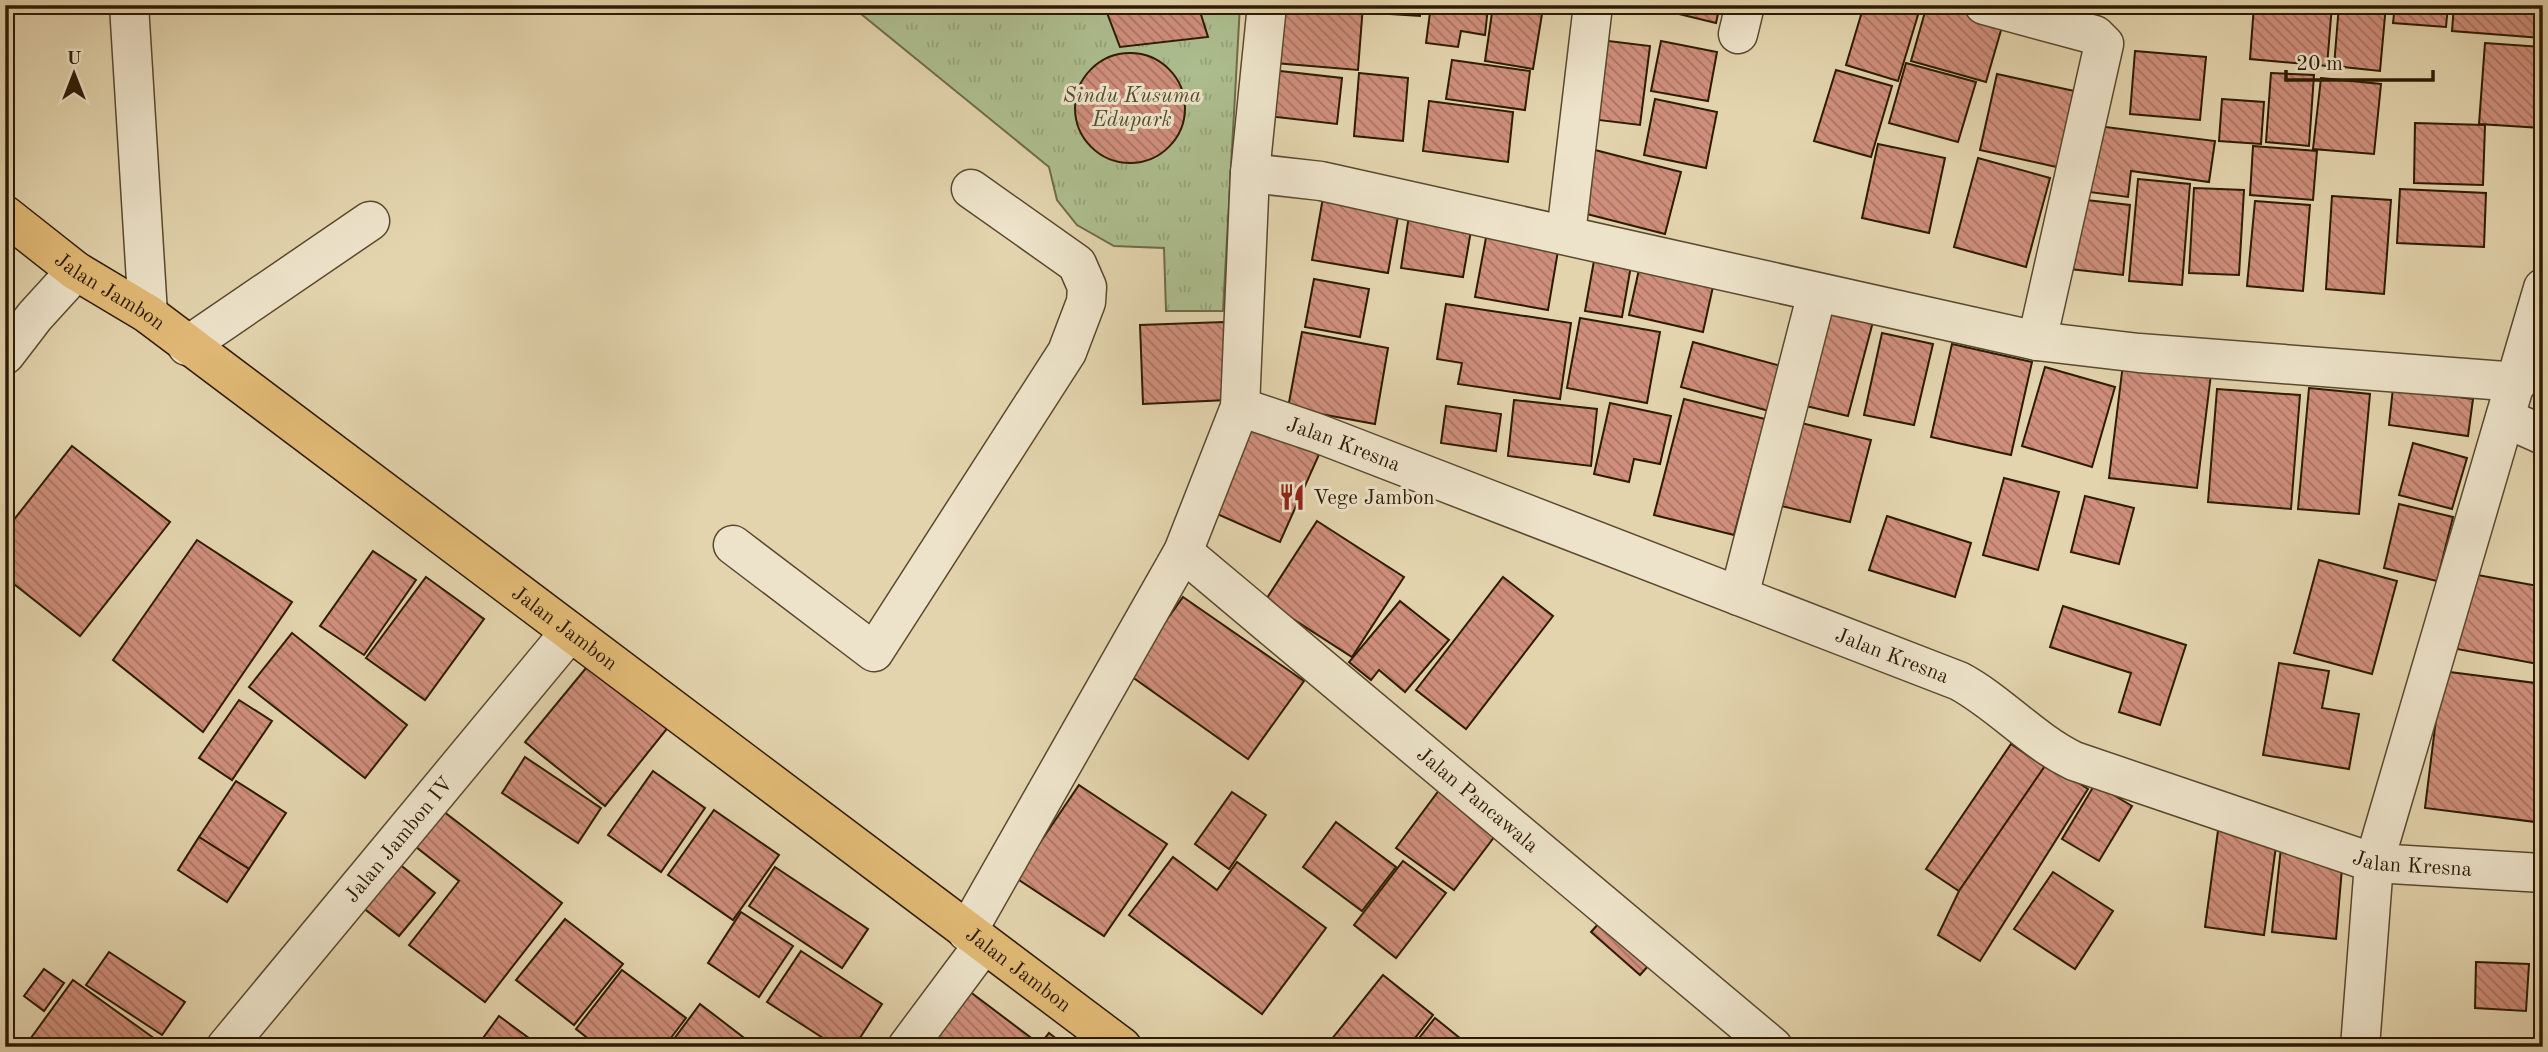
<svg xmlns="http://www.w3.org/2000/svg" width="2548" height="1052" font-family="'Old Standard TT',serif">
<defs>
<pattern id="park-tufts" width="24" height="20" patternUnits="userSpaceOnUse" patternTransform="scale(1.75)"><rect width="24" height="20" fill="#adbe8f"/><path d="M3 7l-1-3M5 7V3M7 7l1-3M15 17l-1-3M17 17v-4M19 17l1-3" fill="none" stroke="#95a37a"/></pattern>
<pattern id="building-back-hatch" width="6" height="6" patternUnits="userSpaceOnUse" patternTransform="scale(1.75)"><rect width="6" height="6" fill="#d08f7c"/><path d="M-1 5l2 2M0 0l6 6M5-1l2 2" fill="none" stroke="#a97463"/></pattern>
</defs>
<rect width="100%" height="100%" fill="#e3d4ad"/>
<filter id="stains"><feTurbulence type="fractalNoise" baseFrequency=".00286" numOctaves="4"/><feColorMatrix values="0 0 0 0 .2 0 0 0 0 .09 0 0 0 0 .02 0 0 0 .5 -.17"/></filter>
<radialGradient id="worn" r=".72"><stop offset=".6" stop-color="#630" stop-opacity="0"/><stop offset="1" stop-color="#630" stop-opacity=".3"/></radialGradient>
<polygon fill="url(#park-tufts)" stroke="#6d6c49" stroke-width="2" points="850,5 1240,5 1223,311 1166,311 1164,248 1114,246 1077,225 1057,200 1049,167"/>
<g fill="url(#building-back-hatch)" stroke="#2d1b03" stroke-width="2">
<polygon points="1104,5 1198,5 1208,37 1120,47"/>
<polygon points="1281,5 1363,5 1358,70 1275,63"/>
<polygon points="1375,5 1421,5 1420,16 1375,13"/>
<polygon points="1431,5 1488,7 1485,35 1461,31 1458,47 1426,43"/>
<polygon points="1497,5 1544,5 1543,11"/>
<polygon points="1642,5 1720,5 1716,23"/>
<polygon points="1864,5 1921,5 1898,81 1846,65"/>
<polygon points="1927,5 1951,5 2004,20 1986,82 1911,61"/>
<polygon points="2254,5 2332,5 2327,66 2250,59"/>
<polygon points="2339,5 2386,5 2380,71 2334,66"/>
<polygon points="2395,5 2448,5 2446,27 2393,23"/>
<polygon points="2454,5 2543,5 2543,38 2452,31"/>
<polygon points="1493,6 1542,14 1533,69 1485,61"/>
<polygon points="1600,40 1650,46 1640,125 1590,119"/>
<polygon points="1661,41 1717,52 1708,101 1651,91"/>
<polygon points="2485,43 2543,47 2543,128 2479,124"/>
<polygon points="2135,51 2206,57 2200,120 2130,114"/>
<circle cx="1130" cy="108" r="55"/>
<polygon points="1452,60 1530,71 1525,110 1446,99"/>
<polygon points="1906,63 1976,82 1958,142 1889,123"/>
<polygon points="1271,70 1342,78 1337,124 1267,116"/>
<polygon points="1836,70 1892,86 1871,157 1814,141"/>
<polygon points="1359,73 1408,78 1403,141 1354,136"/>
<polygon points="2271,73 2314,75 2309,146 2266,142"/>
<polygon points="1997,74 2079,92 2061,168 1980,150"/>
<polygon points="2321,78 2381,84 2374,154 2313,149"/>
<polygon points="1655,99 1717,112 1706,168 1644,155"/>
<polygon points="2222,99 2264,102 2261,144 2219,141"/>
<polygon points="1429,101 1513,112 1508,162 1423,151"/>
<polygon points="2415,123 2485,125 2483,185 2414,183"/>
<polygon points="2090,125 2215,141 2209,182 2131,171 2128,197 2081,191"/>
<polygon points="1878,144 1945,158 1929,233 1862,218"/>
<polygon points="2253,146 2317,151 2313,200 2250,195"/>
<polygon points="1595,150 1681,172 1665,234 1579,212"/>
<polygon points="1978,158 2050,178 2026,267 1954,247"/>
<polygon points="2138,179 2190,184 2182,285 2129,281"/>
<polygon points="2194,188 2244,190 2239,275 2189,273"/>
<polygon points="2400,189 2486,193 2484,247 2397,243"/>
<polygon points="1324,192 1400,205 1388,273 1312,260"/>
<polygon points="2332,196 2391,200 2384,294 2326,289"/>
<polygon points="2077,199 2130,205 2123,275 2070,269"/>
<polygon points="2255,201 2310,205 2303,291 2247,286"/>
<polygon points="1410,209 1473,219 1463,277 1401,268"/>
<polygon points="1488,227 1560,239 1548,310 1475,297"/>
<polygon points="1595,255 1632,260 1622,317 1585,311"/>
<polygon points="1640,265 1714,282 1703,332 1629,315"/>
<polygon points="1314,279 1369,289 1360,337 1305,327"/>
<polygon points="1446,304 1571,323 1560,399 1458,384 1462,363 1437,359"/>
<polygon points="1832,307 1874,318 1848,416 1806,406"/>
<polygon points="1580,318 1660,332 1647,403 1567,388"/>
<polygon points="1224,322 1227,400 1143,404 1140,325"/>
<polygon points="1302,332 1388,348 1375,424 1288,408"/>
<polygon points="1882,333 1933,344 1914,425 1864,415"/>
<polygon points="1693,342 1781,366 1769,411 1681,387"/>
<polygon points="1952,344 2032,362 2011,455 1931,437"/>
<polygon points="2123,364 2211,374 2197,488 2109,478"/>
<polygon points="2045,367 2115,387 2092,467 2022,446"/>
<polygon points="2309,388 2370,394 2359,514 2298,509"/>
<polygon points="2393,388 2473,399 2468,436 2389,425"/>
<polygon points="2217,389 2300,395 2291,509 2208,502"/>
<polygon points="1684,399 1765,419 1734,535 1654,515"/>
<polygon points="1514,400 1597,409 1591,466 1508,456"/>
<polygon points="1610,403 1671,416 1660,464 1634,459 1629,482 1594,474"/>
<polygon points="1446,406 1501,414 1496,451 1441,443"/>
<polygon points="1246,417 1321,450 1280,542 1206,509"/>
<polygon points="1797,422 1871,440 1850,522 1777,505"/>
<polygon points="2413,443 2467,458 2452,509 2399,495"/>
<polygon points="72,446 170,522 80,636 5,577 5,531"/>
<polygon points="2004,478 2059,492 2038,570 1983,555"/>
<polygon points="2085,496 2134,508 2119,564 2071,552"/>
<polygon points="2399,504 2453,517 2437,581 2384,568"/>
<polygon points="1887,516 1971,543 1955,597 1869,570"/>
<polygon points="1317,521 1404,577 1352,657 1265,601"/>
<polygon points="197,540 292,602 203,732 113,660"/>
<polygon points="373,551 416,580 364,655 320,626"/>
<polygon points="2319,560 2397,581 2372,674 2294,653"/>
<polygon points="2472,574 2543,587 2543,665 2457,649"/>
<polygon points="426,577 484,619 425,700 366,658"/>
<polygon points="1503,577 1553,616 1466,729 1416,690"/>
<polygon points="1183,597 1304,681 1248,759 1128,674"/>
<polygon points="1400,601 1449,640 1405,692 1379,670 1371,680 1349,662"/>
<polygon points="2063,606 2186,645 2160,725 2119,712 2131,673 2050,647"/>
<polygon points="292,633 407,725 365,778 249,687"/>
<polygon points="591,662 670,725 605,806 525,742"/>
<polygon points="2279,663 2329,671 2322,708 2359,714 2349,769 2263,755"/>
<polygon points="2442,671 2543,684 2543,823 2425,808"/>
<polygon points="239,700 272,721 232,780 199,758"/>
<polygon points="2011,744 2045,767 1959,891 1926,869"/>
<polygon points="525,757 601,808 578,843 502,793"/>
<polygon points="2047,763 2088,789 1980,961 1938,935 1959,891"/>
<polygon points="653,771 705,808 661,872 608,835"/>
<polygon points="236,781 286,813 249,869 199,837"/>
<polygon points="2095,784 2132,806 2099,861 2062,839"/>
<polygon points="1079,785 1167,844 1104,936 1016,878"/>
<polygon points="1440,789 1498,832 1454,890 1396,848"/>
<polygon points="1232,792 1266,815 1229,869 1195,844"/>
<polygon points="434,804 562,903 485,1002 409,945 459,881 406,839"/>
<polygon points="714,810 779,855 733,920 668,875"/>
<polygon points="1336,822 1396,867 1362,911 1303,867"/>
<polygon points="2219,823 2278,831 2264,935 2205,927"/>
<polygon points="199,837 249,869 227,902 178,870"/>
<polygon points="2282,838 2343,856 2336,939 2272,932"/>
<polygon points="1173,857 1217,890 1237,862 1326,928 1262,1014 1129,915"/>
<polygon points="393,859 435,893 399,936 357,903"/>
<polygon points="1403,861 1446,893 1396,958 1354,925"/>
<polygon points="775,867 868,929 842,968 749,906"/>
<polygon points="2053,872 2113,911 2075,969 2014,929"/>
<polygon points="741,912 793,946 759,997 708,963"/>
<polygon points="1609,912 1658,955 1640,975 1591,932"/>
<polygon points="565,919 623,964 574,1025 516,980"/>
<polygon points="801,951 882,1004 854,1047 837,1047 767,1002"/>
<polygon points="109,952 185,1002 162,1035 86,985"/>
<polygon points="2476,962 2529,964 2526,1011 2475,1008"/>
<polygon points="44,969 64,983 44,1011 24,996"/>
<polygon points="622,970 686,1018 664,1047 599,1047 576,1029"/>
<polygon points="1383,975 1433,1015 1408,1047 1340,1047 1331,1040"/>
<polygon points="73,980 155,1039 150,1047 35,1047 28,1042"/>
<polygon points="969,991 1030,1037 1023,1047 927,1047"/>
<polygon points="700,1004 756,1047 668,1047"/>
<polygon points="499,1016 541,1047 478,1045"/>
<polygon points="1435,1018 1471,1047 1412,1047"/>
<polygon points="1049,1033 1067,1047 1038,1047"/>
</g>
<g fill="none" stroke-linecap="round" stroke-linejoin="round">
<defs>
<g id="minor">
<polyline points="129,5 148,314"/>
<polyline points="1984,5 2095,35 2104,44 2037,341"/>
<polyline points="1738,34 1745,5"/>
<polyline points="1250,173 1321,181 2037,341 2139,353 2518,382"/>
<polyline points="1566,234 1593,5"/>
<polyline points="187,346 370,221"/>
<polyline points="5,355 35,316 76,271"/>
<path id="s1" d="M1240 407 1317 433 1959 681C2000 703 2031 740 2074 761L2374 863 2543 873"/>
<polyline points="2505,418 2543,435"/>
<polyline points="733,545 874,652 1067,352 1086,302 1087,287 1077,264 971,189"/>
<path id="s2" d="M1183 552 1773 1047"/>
<polyline points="1739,596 1817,293"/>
<polyline points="967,932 1183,552 1240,407 1250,173 1267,5"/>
<path id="s3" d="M226 1047 570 632"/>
<polyline points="907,1047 983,945"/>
<polyline points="2360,1047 2374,863 2543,288"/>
</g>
<g id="major">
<path id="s4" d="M5 215 76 271 148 314 1122 1047"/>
</g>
</defs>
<use href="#minor" stroke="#5a492e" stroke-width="41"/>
<use href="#major" stroke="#2d1b03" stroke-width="41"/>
<use href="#minor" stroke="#ede3ca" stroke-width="38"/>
<use href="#major" stroke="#e2ba76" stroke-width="38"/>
</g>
<defs>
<symbol id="restaurant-bare" viewBox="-9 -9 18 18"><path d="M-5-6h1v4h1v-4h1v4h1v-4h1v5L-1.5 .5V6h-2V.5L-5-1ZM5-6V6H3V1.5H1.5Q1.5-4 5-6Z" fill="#8f2418" stroke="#ede3ca" stroke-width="2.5" paint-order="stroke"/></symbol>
</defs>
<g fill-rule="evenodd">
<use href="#restaurant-bare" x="1273" y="478" width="38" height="38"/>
</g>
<g text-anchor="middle" stroke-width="6" stroke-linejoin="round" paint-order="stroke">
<g font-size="21" font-style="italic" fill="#534c2d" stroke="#ede3ca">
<text x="1132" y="102">Sindu Kusuma<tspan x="1132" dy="24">Edupark</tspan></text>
</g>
<g font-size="21" fill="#2d1b03" stroke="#ede3ca">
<text dy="7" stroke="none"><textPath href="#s4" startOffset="130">Jalan Jambon</textPath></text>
<text dy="7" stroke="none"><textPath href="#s1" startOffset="110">Jalan Kresna</textPath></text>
<text dy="7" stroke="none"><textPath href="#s4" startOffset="696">Jalan Jambon</textPath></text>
<text dy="7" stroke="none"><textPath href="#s1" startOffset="698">Jalan Kresna</textPath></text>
<text dy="7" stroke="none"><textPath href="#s2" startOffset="385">Jalan Pancawala</textPath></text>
<text dy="7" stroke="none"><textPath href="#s3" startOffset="270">Jalan Jambon IV</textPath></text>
<text dy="7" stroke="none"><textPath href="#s1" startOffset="1265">Jalan Kresna</textPath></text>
<text dy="7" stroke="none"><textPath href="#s4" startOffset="1264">Jalan Jambon</textPath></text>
</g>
<g font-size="21" fill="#2d1b03" stroke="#ede3ca" text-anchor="start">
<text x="1313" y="504">Vege Jambon</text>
</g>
</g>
<rect width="2548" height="1052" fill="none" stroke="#e3d4ad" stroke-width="28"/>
<rect x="7" y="7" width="2534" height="1038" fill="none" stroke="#2d1b03" stroke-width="3.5"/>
<rect x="14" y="14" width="2520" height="1024" fill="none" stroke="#2d1b03" stroke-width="2"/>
<g transform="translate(74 74)" stroke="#ede3ca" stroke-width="5" paint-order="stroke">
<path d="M0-5L12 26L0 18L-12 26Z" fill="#2d1b03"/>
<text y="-10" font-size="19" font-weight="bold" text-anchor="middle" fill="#2d1b03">U</text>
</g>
<path d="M2286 70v10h147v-10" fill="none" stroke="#2d1b03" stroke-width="3.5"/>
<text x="2296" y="70" font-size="21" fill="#2d1b03" stroke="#ede3ca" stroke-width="5" paint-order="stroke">20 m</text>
<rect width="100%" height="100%" filter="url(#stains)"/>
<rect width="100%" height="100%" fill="url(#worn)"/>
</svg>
